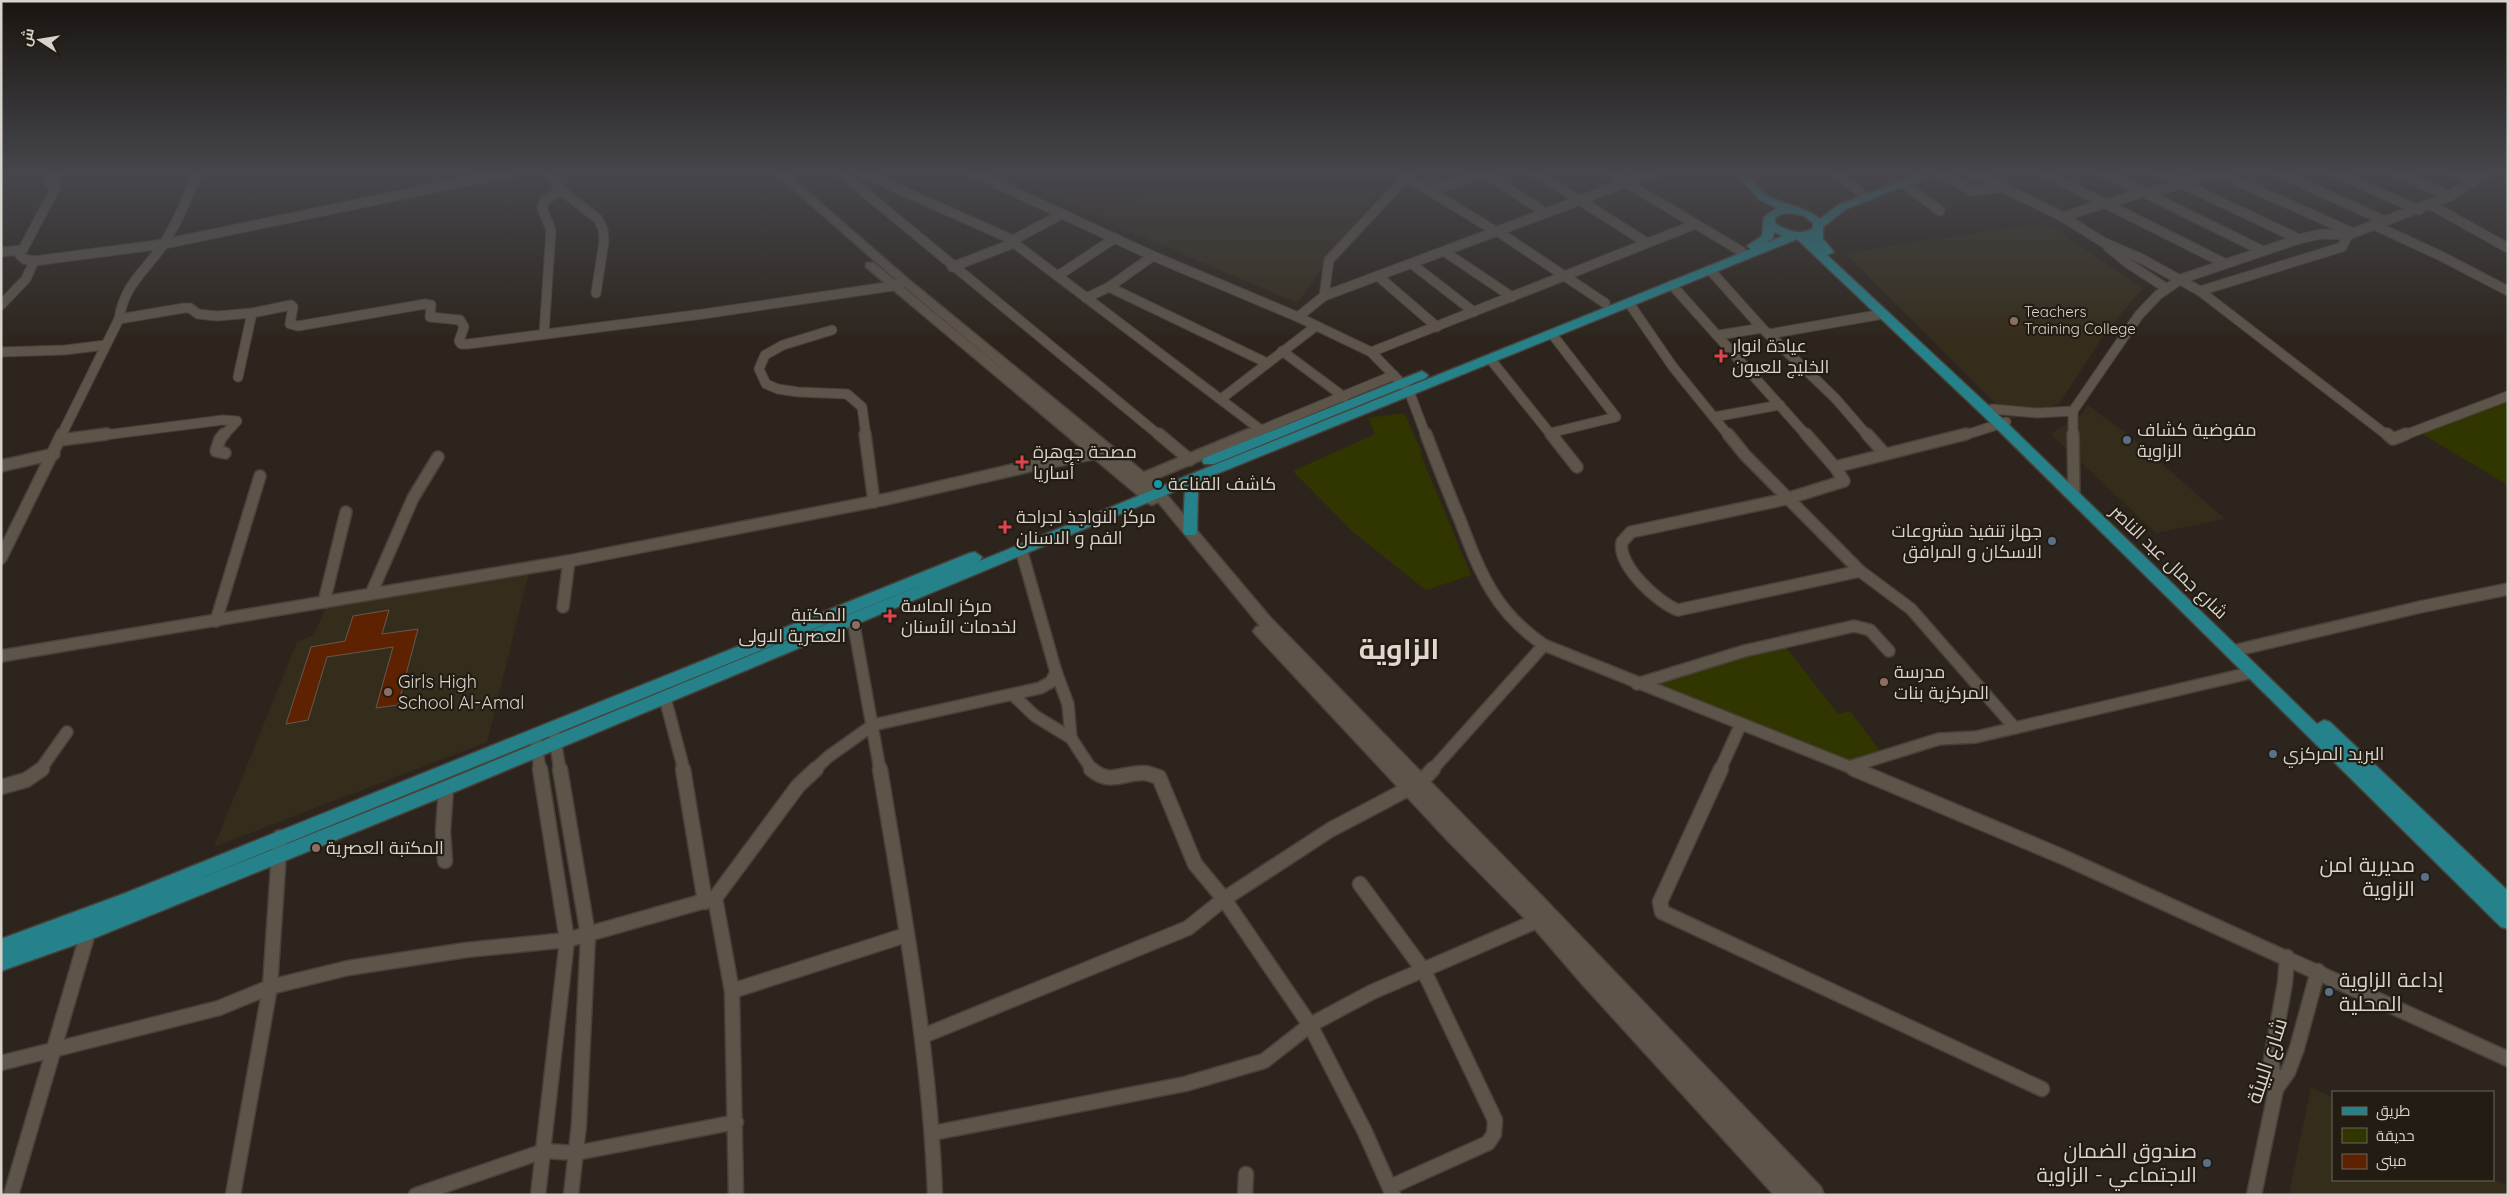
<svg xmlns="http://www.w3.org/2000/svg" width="2509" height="1196" font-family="Quicksand,Cairo,sans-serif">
<rect width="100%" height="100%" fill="#2d251d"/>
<polygon fill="#372b1d" points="1002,172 1147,172 1156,194 1090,214"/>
<g fill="#352d1c">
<polygon points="1147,172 1394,172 1297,303 1090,214 1156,194"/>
<polygon points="2045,223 2143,288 2106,332 2059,404 2011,419 1845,253"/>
<polygon points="2088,405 2130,436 2225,519 2156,533 2051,434 2082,414"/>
<polygon points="529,572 487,742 214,847 297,642 314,635 327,604"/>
<polygon points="2311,1087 2333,1098 2333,1180 2493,1179 2508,1186 2508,1195 2289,1195"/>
</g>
<g fill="#313600">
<polygon points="2508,398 2508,485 2419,432"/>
<polygon points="1404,413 1422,452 1420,453 1471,575 1426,590 1353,532 1293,471 1375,434 1368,418"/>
<polygon points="1781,641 1838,714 1850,711 1883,755 1849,766 1638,684"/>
</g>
<polygon fill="#5e2200" stroke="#655852" points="389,610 382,634 418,629 398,705 376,708 393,647 327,657 308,720 286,724 311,647 345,641 353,616"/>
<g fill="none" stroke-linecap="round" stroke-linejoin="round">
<defs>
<g id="street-far2">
<polyline points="59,172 49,183 56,187 20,255 24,259 34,261 164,244 512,172"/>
<polyline points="549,172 561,190 598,219 603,229 604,241 596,293"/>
<polyline points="840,172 1160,436"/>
<polyline points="860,172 1013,240 1014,243 1261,430"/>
<polyline points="971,172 1153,256 1298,317 1371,352 1409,391 1426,436"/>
<polyline points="1535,172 1647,243"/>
<polyline points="1608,172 1741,251"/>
<polyline points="1835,172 1866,197"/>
<polyline points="1911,172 1919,178"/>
<polyline points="1940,172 1972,191 2003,187"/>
<polyline points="1972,172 2063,217 2103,242 2142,259 2200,291 2388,436"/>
<polyline points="2042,172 2224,263"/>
<polyline points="2102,172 2263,251"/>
<polyline points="2157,172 2299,239"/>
<polyline points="2217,172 2351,232"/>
<polyline points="2277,172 2385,221"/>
<polyline points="2332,172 2419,210"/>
<polyline points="2393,172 2450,196"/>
<polyline points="2452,172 2474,182"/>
<polyline points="1486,174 1544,212"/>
<polyline points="1407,177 1495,231"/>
<polyline points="1903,183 1940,211"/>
<polyline points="1431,190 1490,172"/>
<polyline points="2147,194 2219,173"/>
<polyline points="2108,204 2142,192"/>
<polyline points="2431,205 2508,248"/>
<polyline points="2063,217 2105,203"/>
<polyline points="2374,225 2441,256 2508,291"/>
<polyline points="1497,231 1605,303"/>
<polyline points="1013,240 1062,214"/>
<polyline points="2108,247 2129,264 2166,288"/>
<polyline points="1,252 21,250"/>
<polyline points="1445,252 1512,297"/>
<polyline points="1412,264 1474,312"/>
<polyline points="952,267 1014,243"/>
<polyline points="1710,270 1762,328 1835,398 1868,436"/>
<polyline points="1059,275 1115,238"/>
<polyline points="1378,276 1437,327"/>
<polyline points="1672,285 1807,436"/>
<polyline points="1109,287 1267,363"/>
<polyline points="2200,291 2342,247 2348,235"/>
<polyline points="1324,296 1655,172"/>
<polyline points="1086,298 1109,287 1153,256"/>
<polyline points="1629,303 1673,367 1729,436"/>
<polyline points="1,305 26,279 34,261"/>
<polyline points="1298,317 1324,296 1329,260 1411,172"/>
<polyline points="119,319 184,308 190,308 198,314 217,316 252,313 291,305 293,307 290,324 298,326 425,304 431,305 430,317 460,320 464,327 459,341 461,344 468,344 703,314 893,286 903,282"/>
<polyline points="832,330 783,345 765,355 759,369 766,384 778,389 798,392 847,394 862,407 866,436"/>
<polyline points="544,334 551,230 542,208 545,200 561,190"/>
<polyline points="1769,334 1883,314"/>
<polyline points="1719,335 1762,328"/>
<polyline points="1282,351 1344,397"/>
<polyline points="1,352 65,350 105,345"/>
<polyline points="1371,352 1696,224"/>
<polyline points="1491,360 1552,436"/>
<polyline points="238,377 252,313"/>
<polyline points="1221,399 1316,326"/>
<polyline points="1992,409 2037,413 2073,411 2139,315 2158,295 2181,279 2299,239 2321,234 2348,235 2450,196 2487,172"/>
<polyline points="2073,411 2073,436"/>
<polyline points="1714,417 1780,405"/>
<polyline points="1550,433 1616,417 1552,334"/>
<path d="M61 436 119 319C125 281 148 270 166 240 179 219 189 195 197 172"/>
<polyline points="97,436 223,420 237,421 223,436"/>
<polyline points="1247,436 1394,375"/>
<polyline points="1962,436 2006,422"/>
<polyline points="2402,436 2508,396"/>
</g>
<g id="street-far1">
<polyline points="224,434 220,439 216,451 225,453"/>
<polyline points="865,434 874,502"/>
<polyline points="1159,434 1190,460"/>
<path d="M1426 434C1437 463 1448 492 1460 520 1480 573 1495 612 1544 645L1857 770"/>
<polyline points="1551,434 1577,467"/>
<polyline points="1728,434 1745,455 1860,571 1911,609 2015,728"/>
<path d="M1806 434 1835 467 1844 481 1786 499 1631 532 1622 542C1617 565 1658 603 1678 610L1860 571"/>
<polyline points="1867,434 1885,454"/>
<polyline points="2073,434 2074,496"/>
<polyline points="2387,434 2393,439 2406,434"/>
<polyline points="60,440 107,434"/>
<polyline points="1,466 54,454"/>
<polyline points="1835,467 1966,434"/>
<polyline points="1144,478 1250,434"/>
<polyline points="1,558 62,434"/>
<polyline points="371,594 413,498 438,457"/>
<polyline points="324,602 346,512"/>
<polyline points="563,607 569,561"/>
<polyline points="853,620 880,770"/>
<polyline points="216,621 260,476"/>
<polyline points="2233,651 2420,607 2508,589"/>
<polyline points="1,656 569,561 887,499 1030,466 1103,452"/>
<polyline points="1056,672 1068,704 1071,738"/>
<polyline points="1637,684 1744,651 1854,626 1870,630 1889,651"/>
<polyline points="1013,695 1035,716 1071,738 1092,770"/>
<polyline points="665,698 684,770"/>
<polyline points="553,727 560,770"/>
<polyline points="535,735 540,770"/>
<polyline points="1849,767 1939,739 1976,737 2254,672"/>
<polyline points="40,770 67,732"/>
<polyline points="814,770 828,757 873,725 1040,688 1051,682 1056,672 1021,549"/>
<polyline points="1432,770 1544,645"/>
<polyline points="1720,770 1741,724"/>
</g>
<g id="street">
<polyline points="560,769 588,935 579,1124 571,1195"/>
<polyline points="683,769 705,902"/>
<path d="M880 769C903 910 930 1051 935 1195"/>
<path d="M1091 769C1110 786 1123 772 1144 773 1149 773 1154 776 1159 777L1195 864 1224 899 1330 830 1421 782 1433 769"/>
<polyline points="1721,769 1660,902 1662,912 2042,1089"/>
<polyline points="1854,769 2063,857 2508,1059"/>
<polyline points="1,787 26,780 42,769"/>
<polyline points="445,861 443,831 446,788"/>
<polyline points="1360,884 1424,971 1495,1120 1494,1134 1488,1143 1390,1187"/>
<polyline points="715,898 732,991 736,1195"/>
<polyline points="732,991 906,935"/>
<polyline points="923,1036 1188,928 1224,899 1310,1025 1365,1132 1393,1195"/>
<polyline points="1,1063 219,1008 270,987 348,968 466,950 567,940 715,898 798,786 816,769"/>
<polyline points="2276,1089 2271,1060 2285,983 2287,957"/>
<polyline points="933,1133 1185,1084 1264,1061 1310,1025 1372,992 1539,920"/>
<polyline points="11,1195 90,926"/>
<polyline points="233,1195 270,987 280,837"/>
<polyline points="416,1195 544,1151 576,1153 736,1122"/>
<polyline points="538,1195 567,940 540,769"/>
<polyline points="1245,1195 1246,1174"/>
<polyline points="2254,1195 2276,1089 2288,1072 2297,1048 2318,971"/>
</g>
<polygon id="secondary" points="774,172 785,172 908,279 1157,483 1270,617 1542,896 1821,1187 1824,1195 1774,1195 1582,984 1532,926 1448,841 1256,635 1253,631 1256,627 1260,626 1158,502 1152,505 1147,503 866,267 866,263 874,263 1028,390 900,283"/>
<g id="primary">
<path d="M1733 172H1744C1752 180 1760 192 1770 197 1786 205 1806 207 1820 219L1838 205 1925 172H1940L1846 209 1823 227V239L1834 252 1827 255 2005 421 2317 724 2324 720 2330 722 2508 891V929L2501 927 1995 427 1797 239 1204 479 1198 489 1197 532 1195 535H1185L1183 532 1185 487 452 793 97 937 1 971V939L123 894 970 553 975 552 982 557 980 561 184 885 440 783 1194 473 1751 249 1747 246 1762 236 1764 217 1777 208 1760 200ZM1792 213 1804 216 1813 223V228C1801 236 1786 231 1775 223V218L1781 214ZM1774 232 1783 236 1766 243 1773 238Z"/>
<polygon points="1422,371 1428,375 1426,378 1214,464 1204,464 1202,461 1204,458"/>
</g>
</defs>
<use href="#street-far2" stroke="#48413a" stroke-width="11"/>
<use href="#street-far1" stroke="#48413a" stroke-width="14"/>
<use href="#street" stroke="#48413a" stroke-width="17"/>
<use href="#secondary" stroke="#48413a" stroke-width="3"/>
<use href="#primary" stroke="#48413a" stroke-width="3"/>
<use href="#street-far2" stroke="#5d544a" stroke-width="9"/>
<use href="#street-far1" stroke="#5d544a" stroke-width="11"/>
<use href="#street" stroke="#5d544a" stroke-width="14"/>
<use href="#secondary" fill="#5d544a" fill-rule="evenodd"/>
<use href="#primary" fill="#26828a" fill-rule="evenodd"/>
</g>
<linearGradient id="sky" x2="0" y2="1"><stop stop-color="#191410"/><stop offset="0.51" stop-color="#46464c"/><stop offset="1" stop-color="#46464c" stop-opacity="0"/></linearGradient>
<rect width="2509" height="340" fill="url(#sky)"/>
<g fill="#8d6e63" stroke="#231c13" stroke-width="2">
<circle cx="2014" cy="321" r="5"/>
<circle cx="856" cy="625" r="5"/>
<circle cx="1884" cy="682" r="5"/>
<circle cx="388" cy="692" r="5"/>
<circle cx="316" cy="848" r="5"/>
</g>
<g fill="#e0444e" stroke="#231c13" stroke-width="2">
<path d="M1718.5 348.5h5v5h5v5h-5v5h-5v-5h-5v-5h5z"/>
<path d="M1019.5 454.5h5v5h5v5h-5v5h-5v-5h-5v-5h5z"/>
<path d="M1002.5 519.5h5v5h5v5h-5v5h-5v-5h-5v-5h5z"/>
<path d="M887.5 608.5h5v5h5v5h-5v5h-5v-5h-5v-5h5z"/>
</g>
<g fill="#5c6f8a" stroke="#231c13" stroke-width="2">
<circle cx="2127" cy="440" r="5"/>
<circle cx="2052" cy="541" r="5"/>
<circle cx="2273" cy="754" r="5"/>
<circle cx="2425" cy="877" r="5"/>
<circle cx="2329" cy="992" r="5"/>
<circle cx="2207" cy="1163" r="5"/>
</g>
<circle fill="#0f9aa8" stroke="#231c13" stroke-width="2" cx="1158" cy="484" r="5"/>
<g text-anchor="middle" stroke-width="4.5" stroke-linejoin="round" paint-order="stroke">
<g font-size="15" fill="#d8d3cd" stroke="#231c13" text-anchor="start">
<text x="2024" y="317">Teachers<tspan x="2024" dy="17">Training College</tspan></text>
</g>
<g font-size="18" fill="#d8d3cd" stroke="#231c13" text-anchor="start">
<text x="1732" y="352">عيادة انوار<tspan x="1732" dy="21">الخليج للعيون</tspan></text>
<text x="2137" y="436">مفوضية كشاف<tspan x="2137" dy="21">الزاوية</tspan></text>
<text x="1033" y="458">مصحة جوهرة<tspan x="1033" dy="21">أساريا</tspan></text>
<text x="1168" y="490">كاشف القناعة</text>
<text x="1016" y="523">مركز النواجذ لجراحة<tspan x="1016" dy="21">الفم و الاسنان</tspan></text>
<text x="2042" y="537" text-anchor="end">جهاز تنفيذ مشروعات<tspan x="2042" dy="21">الاسكان و المرافق</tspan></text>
<text x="901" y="612">مركز الماسة<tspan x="901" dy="21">لخدمات الأسنان</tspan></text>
<text x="846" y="621" text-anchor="end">المكتبة<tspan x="846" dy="21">العصرية الاولى</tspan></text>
<text x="1894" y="678">مدرسة<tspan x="1894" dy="21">المركزية بنات</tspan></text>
<text x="398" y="688">Girls High<tspan x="398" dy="21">School Al-Amal</tspan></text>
<text x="2283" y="760">البريد المركزي</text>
<text x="326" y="854">المكتبة العصرية</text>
</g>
<g font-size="18" fill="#d8d3cd" stroke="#231c13">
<text transform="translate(2169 562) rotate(44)" y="6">شارع جمال عبد الناصر</text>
</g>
<g font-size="21" fill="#d8d3cd" stroke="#231c13" text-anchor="end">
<text x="2415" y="872">مديرية امن<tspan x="2415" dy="24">الزاوية</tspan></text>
<text x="2339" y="987" text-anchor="start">إداعة الزاوية<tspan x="2339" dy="24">المحلية</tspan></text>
<text x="2197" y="1158">صندوق الضمان<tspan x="2197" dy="24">الاجتماعي - الزاوية</tspan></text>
</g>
<g font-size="21" fill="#d8d3cd" stroke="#231c13">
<text transform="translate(2267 1061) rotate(-72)" y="7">شارع البيئة</text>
</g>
<g font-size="28" font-weight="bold" fill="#e1d7cc" stroke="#231c13">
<text x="1399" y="659">الزاوية</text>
</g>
</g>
<rect width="2509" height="1196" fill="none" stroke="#d8d3cd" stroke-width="5"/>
<rect x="2332" y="1091" width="162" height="90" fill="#231c13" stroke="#6b655d"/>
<rect x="2342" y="1107" width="25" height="8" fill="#26828a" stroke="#6b655d"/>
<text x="2376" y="1116" font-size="15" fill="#d8d3cd">طريق</text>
<rect x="2342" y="1128" width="25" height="15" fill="#313600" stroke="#6b655d"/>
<text x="2376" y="1141" font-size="15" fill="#d8d3cd">حديقة</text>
<rect x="2342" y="1154" width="25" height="15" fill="#5e2200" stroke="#6b655d"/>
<text x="2376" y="1166" font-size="15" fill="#d8d3cd">مبنى</text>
<g transform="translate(40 40) rotate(282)" stroke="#231c13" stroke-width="4" paint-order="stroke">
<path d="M0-4L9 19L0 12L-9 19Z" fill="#d8d3cd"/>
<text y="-8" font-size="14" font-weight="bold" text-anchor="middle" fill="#d8d3cd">ش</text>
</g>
</svg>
